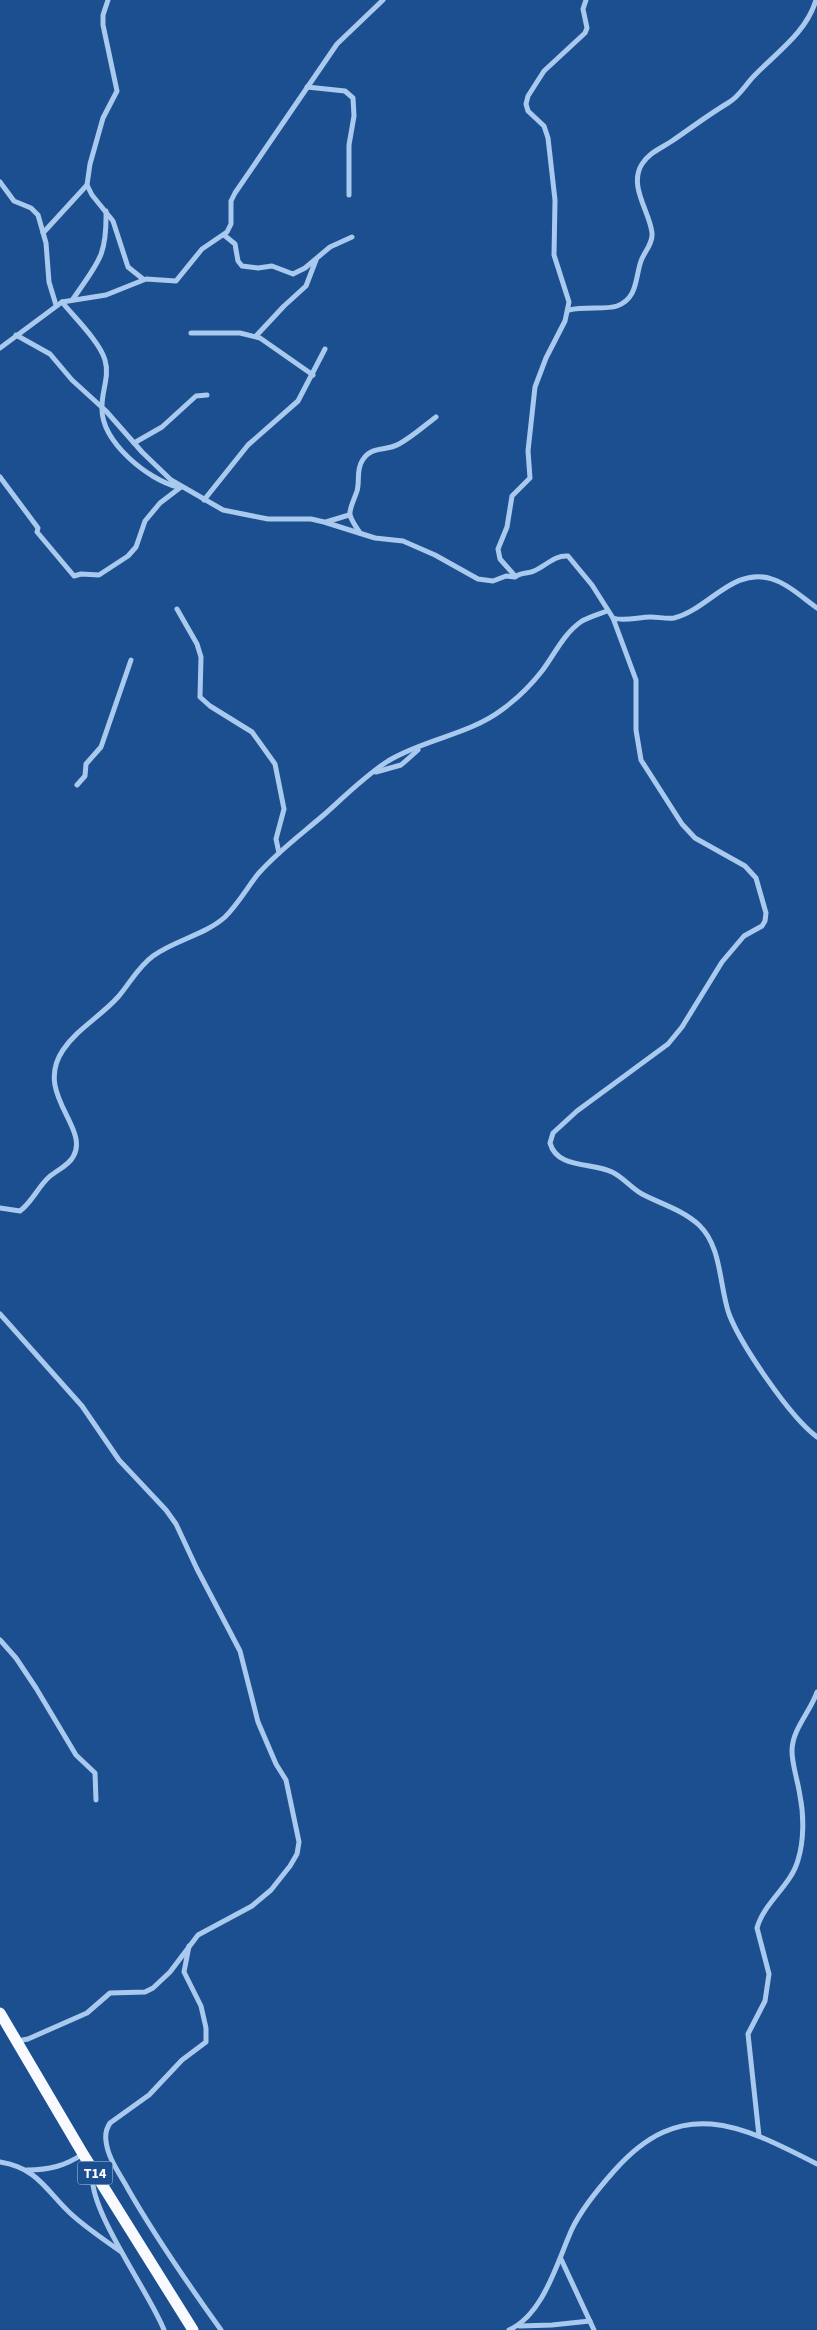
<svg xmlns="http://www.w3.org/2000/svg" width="817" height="2330" font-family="'Source Sans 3',sans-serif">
<rect width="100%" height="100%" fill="#1b4f8f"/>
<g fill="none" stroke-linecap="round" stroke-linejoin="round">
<g stroke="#a9c9ee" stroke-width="5">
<polyline points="108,0 103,15 103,25 117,91 103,118 90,164 87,185 92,195 113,221 128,267 143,279"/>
<polyline points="307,87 345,91 353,98 354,116 349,145 349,195"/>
<polyline points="0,182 14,201 31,208 38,215 46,243 49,282 56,305"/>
<polyline points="43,233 87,185"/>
<polyline points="224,235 235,244 238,261 242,266 258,268 272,266 293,274 305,268 330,247 352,237"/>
<path d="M73 299C98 262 107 257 106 211"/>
<path d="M62 302C74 317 100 342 105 360 110 377 101 392 102 409 102 442 148 480 178 487"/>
<path d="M569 310C584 306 606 310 617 306 638 298 635 278 641 261 644 252 653 244 652 233 650 212 628 186 642 164 650 152 660 149 672 141 691 128 708 115 728 103 739 97 746 84 754 76 777 52 806 33 816 0"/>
<polyline points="191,333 240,333 260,338 313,375"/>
<path d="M16 335 50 354 72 380 106 411 142 452 171 480 223 510 268 519H311L324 522 375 538 403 541 435 555 478 579 493 581 506 576 515 577C521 572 528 574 534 571 546 566 554 555 568 556L592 585 613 618C625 622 638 617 651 617 658 617 667 619 674 618 708 610 733 566 772 579 788 584 803 598 817 608"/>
<polyline points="256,336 284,306 306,286 316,260"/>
<polyline points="0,348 62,302 106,295 146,279 176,281 202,249 227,232 231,224 231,201 235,193 337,44 383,0"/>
<polyline points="134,443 162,427 196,396 207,395"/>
<polyline points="0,477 38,528 37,532 74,576 81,574 99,575 128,556 136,547 145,521 160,503 181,487"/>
<polyline points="204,500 248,445 298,401 325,349"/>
<polyline points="326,522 349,515"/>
<path d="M360 533C345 511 349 514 357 491 360 481 356 471 362 461 371 445 385 452 399 444 412 437 424 426 436 417"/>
<polyline points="515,576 500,559 498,549 507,527 512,496 530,478 528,451 535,387 546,358 565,321 569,302 554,255 555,200 548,138 544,126 528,111 526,104 528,96 544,71 585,33 587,28 583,9 586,0"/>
<polyline points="177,609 197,644 201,657 200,697 210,706 252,732 275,764 284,809 276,839 279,853"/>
<path d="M613 618 636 680V730L641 760 682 824 695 838 745 866 756 878 766 913 765 921 762 926 744 936 722 962 682 1027 668 1044 577 1111 553 1133 550 1143C557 1169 592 1162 612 1172 623 1177 631 1188 642 1194 661 1204 683 1210 699 1225 722 1247 719 1285 729 1314 741 1345 790 1417 817 1437"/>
<polyline points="376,772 401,765 418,750"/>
<polyline points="77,785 85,776 86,764 101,747 131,660"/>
<path d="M0 1208 20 1211C32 1202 38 1187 49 1177 57 1170 68 1166 73 1157 91 1128 33 1094 63 1050 77 1029 101 1016 118 997 130 983 138 967 153 956 175 940 205 935 225 917 238 904 247 888 258 874 278 851 303 833 326 813 346 795 365 776 388 761 424 739 469 735 503 709 518 698 531 685 542 671 555 654 563 634 582 621 589 617 599 614 607 611"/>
<polyline points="0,1314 82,1406 119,1460 166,1510 176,1524 197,1569 240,1651 258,1722 276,1764 286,1780 299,1842 297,1854 290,1866 271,1890 252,1906 198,1935 170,1972 153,1988 145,1992 110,1993 87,2013 28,2039 18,2041"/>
<polyline points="0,1640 16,1658 36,1688 76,1755 95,1773 96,1800"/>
<path d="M189 1946 184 1972 201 2006 206 2028V2042L182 2060 149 2095 110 2123C106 2129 105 2134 106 2141 108 2159 120 2174 128 2189 156 2238 188 2284 221 2330"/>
<path d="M759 2136 748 2034 765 2001 769 1974 757 1928C764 1902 791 1886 798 1860 804 1841 804 1815 800 1796 798 1781 792 1765 792 1751 792 1729 811 1711 817 1692"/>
<path d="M0 2162C37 2168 45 2189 70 2213 85 2227 103 2239 120 2251"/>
<path d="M27 2170C49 2170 65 2166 83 2154"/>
<path d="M93 2173C86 2207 150 2293 164 2330"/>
<polyline points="561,2259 594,2330"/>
<polyline points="519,2326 552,2325 590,2321"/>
<path d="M509 2330C544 2314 557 2262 572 2229 582 2208 598 2189 614 2171 681 2095 739 2124 817 2164"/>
</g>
<polyline stroke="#f8faff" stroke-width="11" points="0,2013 83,2154 193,2330"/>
</g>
<g text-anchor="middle" stroke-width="5" stroke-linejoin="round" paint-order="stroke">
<rect fill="#1b4f8f" stroke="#bbcadd" stroke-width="1" x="77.5" y="2161.5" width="35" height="23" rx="4"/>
<g font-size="14" font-weight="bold" fill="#fff">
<text x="95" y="2178">T14</text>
</g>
</g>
</svg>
